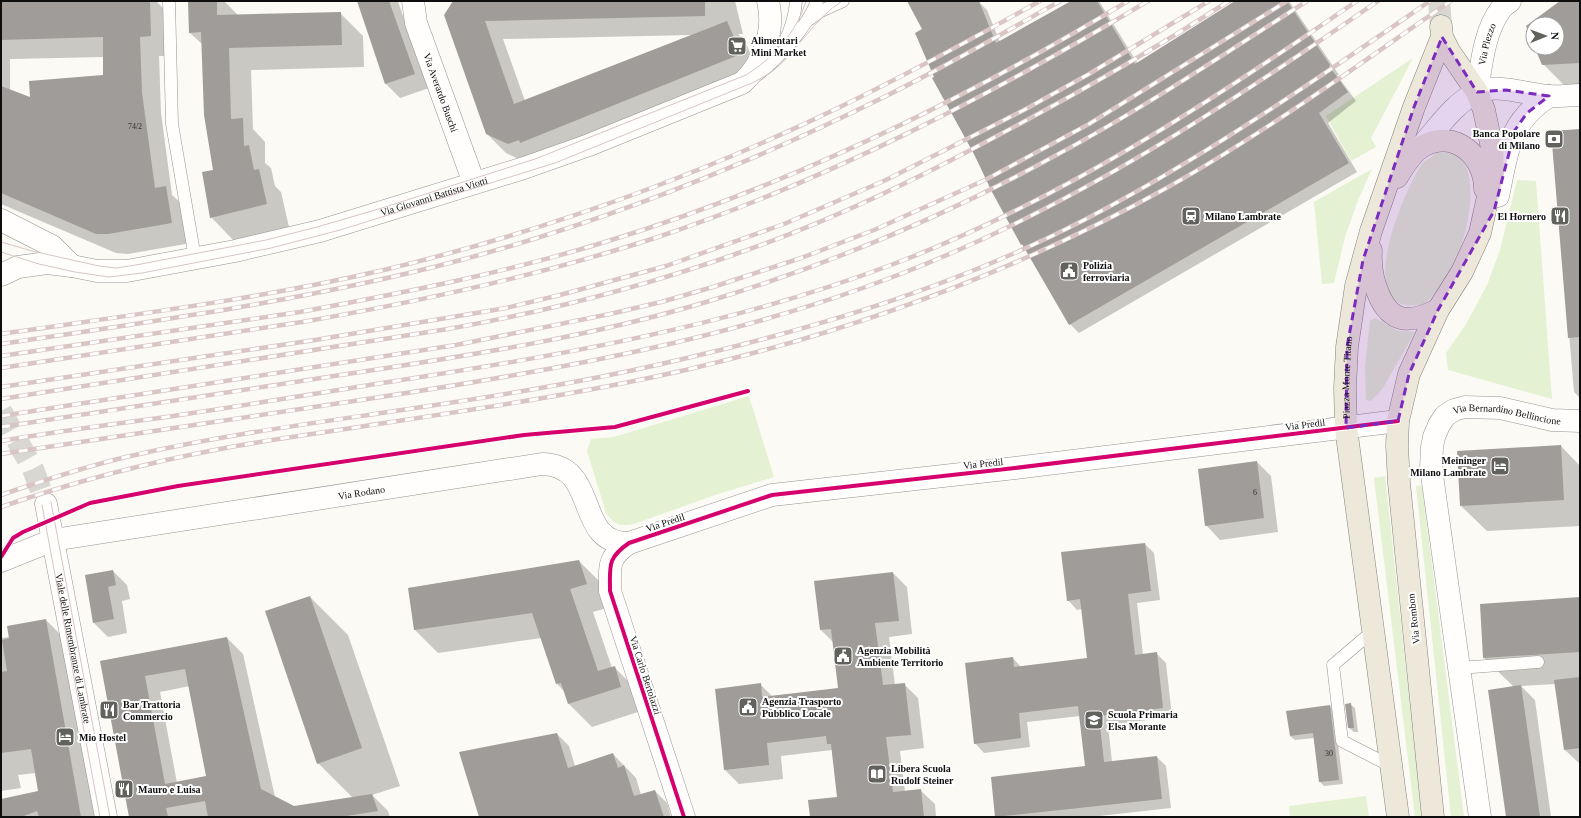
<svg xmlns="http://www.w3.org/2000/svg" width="1581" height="818" font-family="'Times New Roman',serif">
<rect width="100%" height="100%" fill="#fcfaf4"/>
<g fill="#e4f1d3">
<polygon points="1413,58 1371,138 1376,147 1351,161 1326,116"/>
<path d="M1437 153C1441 153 1448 152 1452 153 1483 165 1468 230 1458 254 1453 268 1443 283 1433 295 1431 297 1429 300 1427 302 1421 306 1413 306 1406 305 1358 297 1406 187 1422 164 1425 160 1432 157 1437 153Z"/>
<polygon points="1372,169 1358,200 1345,237 1334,283 1322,284 1314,202"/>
<polygon points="1517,180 1536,181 1552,399 1448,370 1446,353 1466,324 1487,285 1500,250"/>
<polygon points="1375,318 1398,331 1415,332 1383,388 1371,401 1366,400 1365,366 1370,321"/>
<path d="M749 396 774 477 718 494 634 524C620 527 614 524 606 513L587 451 591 439 614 437Z"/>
<polygon points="1385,476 1422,817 1415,817 1374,478"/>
<polygon points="1422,485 1464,817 1451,817 1416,486"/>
<polygon points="1366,796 1369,817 1290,817 1289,806"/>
</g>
<g fill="#0003" fill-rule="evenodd">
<path d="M1 1H156L170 15 171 56H159L161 113 172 195 185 207 191 243 128 254 116 253 1 204ZM104 57V75L31 99 10 90V59Z"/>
<polygon points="189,1 224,1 239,16 340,13 363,36 364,67 251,70 253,129 265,142 265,163 271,168 275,186 281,192 289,227 233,240 211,217 214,170 203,45 190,33"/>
<polygon points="358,1 397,1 398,2 429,88 400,98 386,84"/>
<path d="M455 1H735L743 34H738L745 41 759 73 527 163 506 153 487 134ZM692 35 525 101 503 39Z"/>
<polygon points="908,1 978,1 987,10 1000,42 1073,1 1099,1 1138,64 1236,1 1289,1 1339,75 1337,75 1356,101 1328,123 1357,172 1079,333 1070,324 1027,249 1022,244 934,79 935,78 924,30"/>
<polygon points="1562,1 1580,1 1580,90 1569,90 1544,65 1537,48 1557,48 1557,24 1533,24 1533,39 1528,27"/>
<polygon points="1580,130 1580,398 1574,392 1552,132"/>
<polygon points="1561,446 1580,466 1580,526 1487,531 1461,506"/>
<polygon points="1257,462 1271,476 1278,532 1220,540 1206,525"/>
<polygon points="1145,544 1154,553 1160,600 1137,603 1143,655 1157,654 1166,663 1172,717 1108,725 1112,762 1157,757 1166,766 1171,808 1090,817 996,817 992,778 1086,767 1080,716 1027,722 1030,747 984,753 975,743 1013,658 1021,667 1088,659 1082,609 1077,610 1068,600"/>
<polygon points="579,561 602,584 610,607 593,612 612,668 614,667 637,690 644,710 592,727 569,704 565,692 557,684 541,638 438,653 415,630 409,588"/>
<polygon points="113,571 127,585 130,599 122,601 127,633 108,637 94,623"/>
<polygon points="893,573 907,587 912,634 889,637 895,685 904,684 918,698 924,748 900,751 905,792 920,790 935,804 936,817 811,817 838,798 832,750 781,756 783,779 739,784 725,770 716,690 760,684 772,696 839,689 834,643 821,630"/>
<path d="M310 597 348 635 400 786 372 795 388 811 390 817H130L101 661 227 638 243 654 275 797 294 807 353 798 318 763ZM190 686 207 777 177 783 160 692Z"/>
<polygon points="1580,598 1580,764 1565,750 1556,684 1521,686 1535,700 1551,817 1507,817 1514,687 1484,658"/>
<polygon points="46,620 68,642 99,817 1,817 1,800 39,792 36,773 18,775 21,788 1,791 1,638 10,637"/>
<polygon points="1350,704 1355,708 1358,732 1354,732 1349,728"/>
<polygon points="1330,706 1334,711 1343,784 1324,786 1320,782 1314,738 1295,740 1290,736"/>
<polygon points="557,734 569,746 575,766 613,754 636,778 641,795 655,791 667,803 671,817 480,817"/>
</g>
<g fill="#9f9c99" fill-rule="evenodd">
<polygon points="1,1 150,1 151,36 140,37 142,93 155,188 166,186 172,223 108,234 96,234 1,193 1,86 30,97 29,81 103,75 103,37 1,40"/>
<polygon points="188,1 217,1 217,15 341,12 342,45 229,48 231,119 243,118 244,146 249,145 254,170 259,169 267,204 210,218 202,172 213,170 204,115 201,32 189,33"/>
<polygon points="357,1 389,1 415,74 385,84"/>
<polygon points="453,1 705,1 705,16 485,21 514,104 727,21 741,54 520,143 519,140 508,144 486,134 444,15"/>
<polygon points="907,1 979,1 996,43 1071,1 1097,1 1135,64 1235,1 1287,1 1330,65 1329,66 1348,92 1319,113 1349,163 1069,325 1022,244 1021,245 992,192 974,154 932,78 934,77 915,33 922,29"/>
<polygon points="1560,1 1580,1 1580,63 1542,65 1535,48 1557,48 1557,24 1533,24 1533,42 1526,26"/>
<polygon points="1580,129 1580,337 1568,338 1551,131"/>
<polygon points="1561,445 1564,500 1460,506 1457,451"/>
<polygon points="1257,461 1264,518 1205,526 1198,469"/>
<polygon points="1145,543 1151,591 1128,594 1135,655 1157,652 1163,708 1099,716 1104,762 1157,756 1162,799 995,817 991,777 1085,766 1078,706 1019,713 1021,738 974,744 965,663 1013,657 1014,667 1087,658 1080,599 1067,601 1061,552"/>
<polygon points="579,560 587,584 570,589 598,671 615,666 621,687 568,704 561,683 556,684 532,613 414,630 408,588"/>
<polygon points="113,570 116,585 108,587 114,619 93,623 85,575"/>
<polygon points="893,572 899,621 875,623 883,685 905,683 911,735 886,737 893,792 921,789 924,817 810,817 808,800 837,797 831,744 827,744 826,736 767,743 769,765 724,770 715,689 761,683 762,697 838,688 831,629 820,630 814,581"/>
<polygon points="310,596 362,748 317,764 265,611"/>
<polygon points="1580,597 1580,652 1483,658 1480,604"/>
<polygon points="46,619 81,817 39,817 37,811 21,817 1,817 1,799 38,791 31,749 1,753 1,672 7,671 2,640 9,638 7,626"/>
<path d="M227 637 261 789 294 806 372 794 378 811 340 817H208L205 801 166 808 168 817H129L100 661ZM185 669 206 776 165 784 145 676Z"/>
<polygon points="1580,677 1580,748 1564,750 1554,680"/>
<polygon points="1521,685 1540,817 1506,817 1488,690"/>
<polygon points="1351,703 1354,728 1348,728 1345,704"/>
<polygon points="1330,705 1339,780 1319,782 1313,733 1290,736 1286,711"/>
<polygon points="557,733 568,768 613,753 618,768 624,765 634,796 655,790 664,817 479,817 459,752"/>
</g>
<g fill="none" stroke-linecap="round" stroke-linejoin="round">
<polyline stroke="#d8d7d2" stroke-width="22" stroke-dasharray="22 11" stroke-linecap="butt" points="1,411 33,469 46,504"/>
<polyline stroke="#d8d7d2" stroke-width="22" stroke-dasharray="22 11" stroke-linecap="butt" points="1439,1 1441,26"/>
<defs>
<g id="service">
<polyline points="169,1 172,124 195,258"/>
<polyline points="810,19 821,11 843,1"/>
<path d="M784 43C791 29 795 16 796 1"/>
<path d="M757 75C779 59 807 27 817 1"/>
<polyline points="1373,631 1333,665 1342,741 1391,766"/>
<polyline points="1459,668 1538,662"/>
</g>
<g id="minor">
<path id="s1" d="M413 1 416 23 474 183"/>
<path id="s2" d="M1477 92C1481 67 1484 31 1501 9 1503 6 1507 4 1510 1"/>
<polyline points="1,220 52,246 72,266"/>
<path id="s3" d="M1 275 18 267 47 263 72 266 97 271H127L235 251 320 231 524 168 589 145 742 83C764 64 775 29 768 1"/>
<path id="s4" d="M53 540 542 464C601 465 573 544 629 543"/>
<path d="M684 817 610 591C610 566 607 558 629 543L772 495 1015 468 1398 421"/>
<path id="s5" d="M1480 817 1431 468 1432 447 1434 437 1439 425 1445 416 1454 410 1465 407 1500 408 1552 420 1580 421"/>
</g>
<g id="tertiary">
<path d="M1421 147C1438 128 1453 104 1476 93 1497 82 1527 95 1549 96 1559 97 1570 95 1580 95"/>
<path d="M1498 196C1508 151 1507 124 1549 96"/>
<path id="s6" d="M46 504 106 817"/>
<polyline points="1,561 53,540"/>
</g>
<g id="primary">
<path d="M1397 177C1403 167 1412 152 1423 146 1455 129 1485 156 1485 189"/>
<path d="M1371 250C1370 265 1372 279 1378 293 1391 325 1411 323 1438 310"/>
<path id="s7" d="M1398 817 1346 428 1345 388 1347 347 1356 286 1371 231 1414 107 1442 37"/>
<polyline points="1433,817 1399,483 1397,446 1398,421 1409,374 1438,310 1462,272 1480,233 1493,174 1492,148 1484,110 1477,92 1449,51 1442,37 1441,26"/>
</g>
</defs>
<use href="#service" stroke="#959492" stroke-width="13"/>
<use href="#minor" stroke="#959492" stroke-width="23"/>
<use href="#tertiary" stroke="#959492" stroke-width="23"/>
<use href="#primary" stroke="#82827f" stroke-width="23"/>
<use href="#service" stroke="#fffefd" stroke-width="12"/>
<use href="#minor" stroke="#fffefd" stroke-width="22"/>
<use href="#tertiary" stroke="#fffefd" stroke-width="22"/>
<use href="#primary" stroke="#ede8d9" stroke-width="22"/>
<g stroke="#d8c5c4" stroke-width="1">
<path d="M1 242 32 251 99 266 116 268 136 265 266 240 317 227 382 208 535 159 746 75C773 58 797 32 806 1"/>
<path d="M1 252 39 264 75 272 109 277 142 273 271 248 340 230 555 163 752 83C760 79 767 75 774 70 799 49 814 19 842 1"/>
<polyline points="51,502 110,817"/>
<polyline points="42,505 100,817"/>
</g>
<defs>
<g id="rail">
<path d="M1 334C130 315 261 299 388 269 544 231 696 177 840 107 908 74 974 38 1040 1"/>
<path d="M1 344C155 321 310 300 461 260 607 221 747 165 882 98 943 68 1002 34 1060 1"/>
<path d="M1 356 300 312C402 293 505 273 605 242 789 186 964 100 1128 1"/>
<path d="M1 368 302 322C423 301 542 275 658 237 831 179 993 94 1148 1"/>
<polyline points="1,387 315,340 506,308 560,295 666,266 784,224 886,180 1024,110 1089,74 1209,1"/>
<path d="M1 399 448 329C544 312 638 288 730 256 822 225 910 183 995 137 1075 95 1153 50 1229 1"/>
<polyline points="1,416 456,345 610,314 661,302 713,287 801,258 874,230 985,180 1089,124 1287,1"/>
<path d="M1 427C123 409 245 390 367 371 485 353 603 334 716 299 832 263 945 216 1051 158 1139 111 1223 55 1307 1"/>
<path d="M1 441C54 432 106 425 159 418 236 407 312 394 389 382 559 356 729 326 891 265 1059 202 1210 102 1357 1"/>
<path d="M1 454C125 435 250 417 374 398 551 371 730 340 898 275 1072 208 1225 107 1378 1"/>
<path d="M1 495C42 481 84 467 126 457 225 434 323 422 422 407 511 394 600 379 687 358 824 326 961 284 1086 219 1207 156 1318 78 1430 1"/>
<path d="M1 507C73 482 146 463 220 449 266 440 313 434 359 427 470 410 581 394 690 369 860 329 1018 271 1170 186 1268 131 1359 64 1451 1"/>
</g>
</defs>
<use href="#rail" stroke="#d8c5c4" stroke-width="4.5"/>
<use href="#rail" stroke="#fff" stroke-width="3" stroke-dasharray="9" stroke-linecap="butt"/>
<defs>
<g id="cycleway">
<polyline points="1,557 13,538 23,532 90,503 178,486 524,435 615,427 748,391"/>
<path d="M684 817 610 591C610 566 607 558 629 543L772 495 1015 468 1398 421"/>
</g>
</defs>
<use href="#cycleway" stroke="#fff" stroke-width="6"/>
<use href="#cycleway" stroke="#d6006c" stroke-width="4"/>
</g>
<path fill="#7b2cbf" fill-opacity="0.2" stroke="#7b2cbf" stroke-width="3" stroke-dasharray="8 5" stroke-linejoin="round" d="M1442 37 1477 92 1506 90 1549 96 1527 113 1515 130 1494 211 1438 310 1409 374 1398 421 1346 428 1347 347 1363 260 1414 107Z"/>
<defs>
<symbol id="supermarket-square" viewBox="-11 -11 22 22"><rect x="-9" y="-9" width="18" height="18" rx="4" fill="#61615e" stroke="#fff"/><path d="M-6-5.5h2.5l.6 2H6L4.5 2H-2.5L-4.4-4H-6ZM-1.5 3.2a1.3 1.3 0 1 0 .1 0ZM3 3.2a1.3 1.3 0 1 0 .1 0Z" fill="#fff"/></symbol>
<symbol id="bank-square" viewBox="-11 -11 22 22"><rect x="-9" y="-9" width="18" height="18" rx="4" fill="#61615e" stroke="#fff"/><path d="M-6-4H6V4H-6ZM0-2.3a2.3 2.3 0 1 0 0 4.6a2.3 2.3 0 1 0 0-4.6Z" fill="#fff"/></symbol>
<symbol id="station-square" viewBox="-11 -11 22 22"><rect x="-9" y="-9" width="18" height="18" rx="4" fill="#61615e" stroke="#fff"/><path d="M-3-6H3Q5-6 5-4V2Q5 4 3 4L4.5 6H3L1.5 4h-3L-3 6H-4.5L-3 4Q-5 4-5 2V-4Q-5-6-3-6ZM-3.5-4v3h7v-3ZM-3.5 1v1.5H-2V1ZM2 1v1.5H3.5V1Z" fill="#fff"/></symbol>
<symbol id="restaurant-square" viewBox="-11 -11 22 22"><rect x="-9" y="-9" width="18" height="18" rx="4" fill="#61615e" stroke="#fff"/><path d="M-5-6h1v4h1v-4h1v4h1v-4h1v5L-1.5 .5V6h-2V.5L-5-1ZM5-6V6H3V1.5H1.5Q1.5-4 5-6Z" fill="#fff"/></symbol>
<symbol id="civic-square" viewBox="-11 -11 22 22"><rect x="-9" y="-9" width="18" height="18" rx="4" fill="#61615e" stroke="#fff"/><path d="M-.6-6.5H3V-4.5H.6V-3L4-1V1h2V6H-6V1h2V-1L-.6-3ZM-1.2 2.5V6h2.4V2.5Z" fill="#fff"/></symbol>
<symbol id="hotel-square" viewBox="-11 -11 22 22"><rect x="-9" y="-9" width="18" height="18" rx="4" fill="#61615e" stroke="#fff"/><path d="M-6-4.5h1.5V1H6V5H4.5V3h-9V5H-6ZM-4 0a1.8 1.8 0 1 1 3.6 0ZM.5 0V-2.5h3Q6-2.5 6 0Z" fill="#fff"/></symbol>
<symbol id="school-square" viewBox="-11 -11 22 22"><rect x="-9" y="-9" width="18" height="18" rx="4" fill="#61615e" stroke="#fff"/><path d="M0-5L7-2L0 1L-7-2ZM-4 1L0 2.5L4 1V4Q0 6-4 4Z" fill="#fff"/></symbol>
<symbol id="library-square" viewBox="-11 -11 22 22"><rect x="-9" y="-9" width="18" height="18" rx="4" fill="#61615e" stroke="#fff"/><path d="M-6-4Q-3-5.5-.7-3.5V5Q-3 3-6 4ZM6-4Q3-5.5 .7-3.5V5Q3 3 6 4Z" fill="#fff"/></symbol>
</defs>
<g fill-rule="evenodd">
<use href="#supermarket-square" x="726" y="35" width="22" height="22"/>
<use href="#bank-square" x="1543" y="128" width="22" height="22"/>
<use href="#station-square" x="1180" y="205" width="22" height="22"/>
<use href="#restaurant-square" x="1549" y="205" width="22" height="22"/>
<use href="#civic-square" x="1058" y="260" width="22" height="22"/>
<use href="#hotel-square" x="1489" y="455" width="22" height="22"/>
<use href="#civic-square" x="832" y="645" width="22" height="22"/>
<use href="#civic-square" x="737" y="696" width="22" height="22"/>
<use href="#restaurant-square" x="98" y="699" width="22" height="22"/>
<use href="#school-square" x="1083" y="709" width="22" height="22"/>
<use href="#hotel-square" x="54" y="726" width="22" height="22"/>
<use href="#library-square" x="866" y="763" width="22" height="22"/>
<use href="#restaurant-square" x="113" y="778" width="22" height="22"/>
</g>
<g text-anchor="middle" stroke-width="4" stroke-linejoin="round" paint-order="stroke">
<g font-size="8" fill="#323231">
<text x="135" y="129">74/2</text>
<text x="1255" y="495">6</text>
<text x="1329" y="756">30</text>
</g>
<g font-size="10" font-weight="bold" fill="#0e0e0e" stroke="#fff" text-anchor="start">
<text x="751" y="44">Alimentari<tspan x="751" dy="12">Mini Market</tspan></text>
<text x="1540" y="137" text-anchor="end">Banca Popolare<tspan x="1540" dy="12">di Milano</tspan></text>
<text x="1205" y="220">Milano Lambrate</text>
<text x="1546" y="220" text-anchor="end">El Hornero</text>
<text x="1083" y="269">Polizia<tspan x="1083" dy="12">ferroviaria</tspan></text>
<text x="1486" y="464" text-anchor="end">Meininger<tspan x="1486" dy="12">Milano Lambrate</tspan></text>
<text x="857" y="654">Agenzia Mobilità<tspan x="857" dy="12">Ambiente Territorio</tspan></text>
<text x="762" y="705">Agenzia Trasporto<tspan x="762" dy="12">Pubblico Locale</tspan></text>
<text x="123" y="708">Bar Trattoria<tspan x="123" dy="12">Commercio</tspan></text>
<text x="1108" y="718">Scuola Primaria<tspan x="1108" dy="12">Elsa Morante</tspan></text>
<text x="79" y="741">Mio Hostel</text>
<text x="891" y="772">Libera Scuola<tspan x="891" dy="12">Rudolf Steiner</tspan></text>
<text x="138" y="793">Mauro e Luisa</text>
</g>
<g font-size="10" fill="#0e0e0e" stroke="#fff">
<text dy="4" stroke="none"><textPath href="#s2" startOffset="49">Via Plezzo</textPath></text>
<text dy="4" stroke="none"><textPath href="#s1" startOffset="96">Via Averardo Buschi</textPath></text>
<text dy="4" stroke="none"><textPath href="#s3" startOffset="445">Via Giovanni Battista Viotti</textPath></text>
<text dy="4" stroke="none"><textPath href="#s7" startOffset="443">Piazza Monte Titano</textPath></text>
<text dy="4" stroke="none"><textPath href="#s5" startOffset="472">Via Bernardino Bellincione</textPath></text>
<text transform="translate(1305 424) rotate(-7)" y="4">Via Predil</text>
<text transform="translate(983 463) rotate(-6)" y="4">Via Predil</text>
<text dy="4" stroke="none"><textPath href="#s4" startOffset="312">Via Rodano</textPath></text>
<text transform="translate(665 522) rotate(-19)" y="4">Via Predil</text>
<text transform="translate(1413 619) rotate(-96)" y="4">Via Rombon</text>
<text dy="4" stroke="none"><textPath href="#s6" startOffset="147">Viale delle Rimembranze di Lambrate</textPath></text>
<text transform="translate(646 675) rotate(72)" y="4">Via Carlo Bertolazzi</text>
</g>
</g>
<rect width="1581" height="818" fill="none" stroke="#0e0e0e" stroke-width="4"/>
<g transform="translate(1545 36) rotate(89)"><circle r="19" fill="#ffffff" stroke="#9f9f9f"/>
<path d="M0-3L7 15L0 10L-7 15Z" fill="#61615e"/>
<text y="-6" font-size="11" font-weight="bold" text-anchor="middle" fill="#0e0e0e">N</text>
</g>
</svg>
